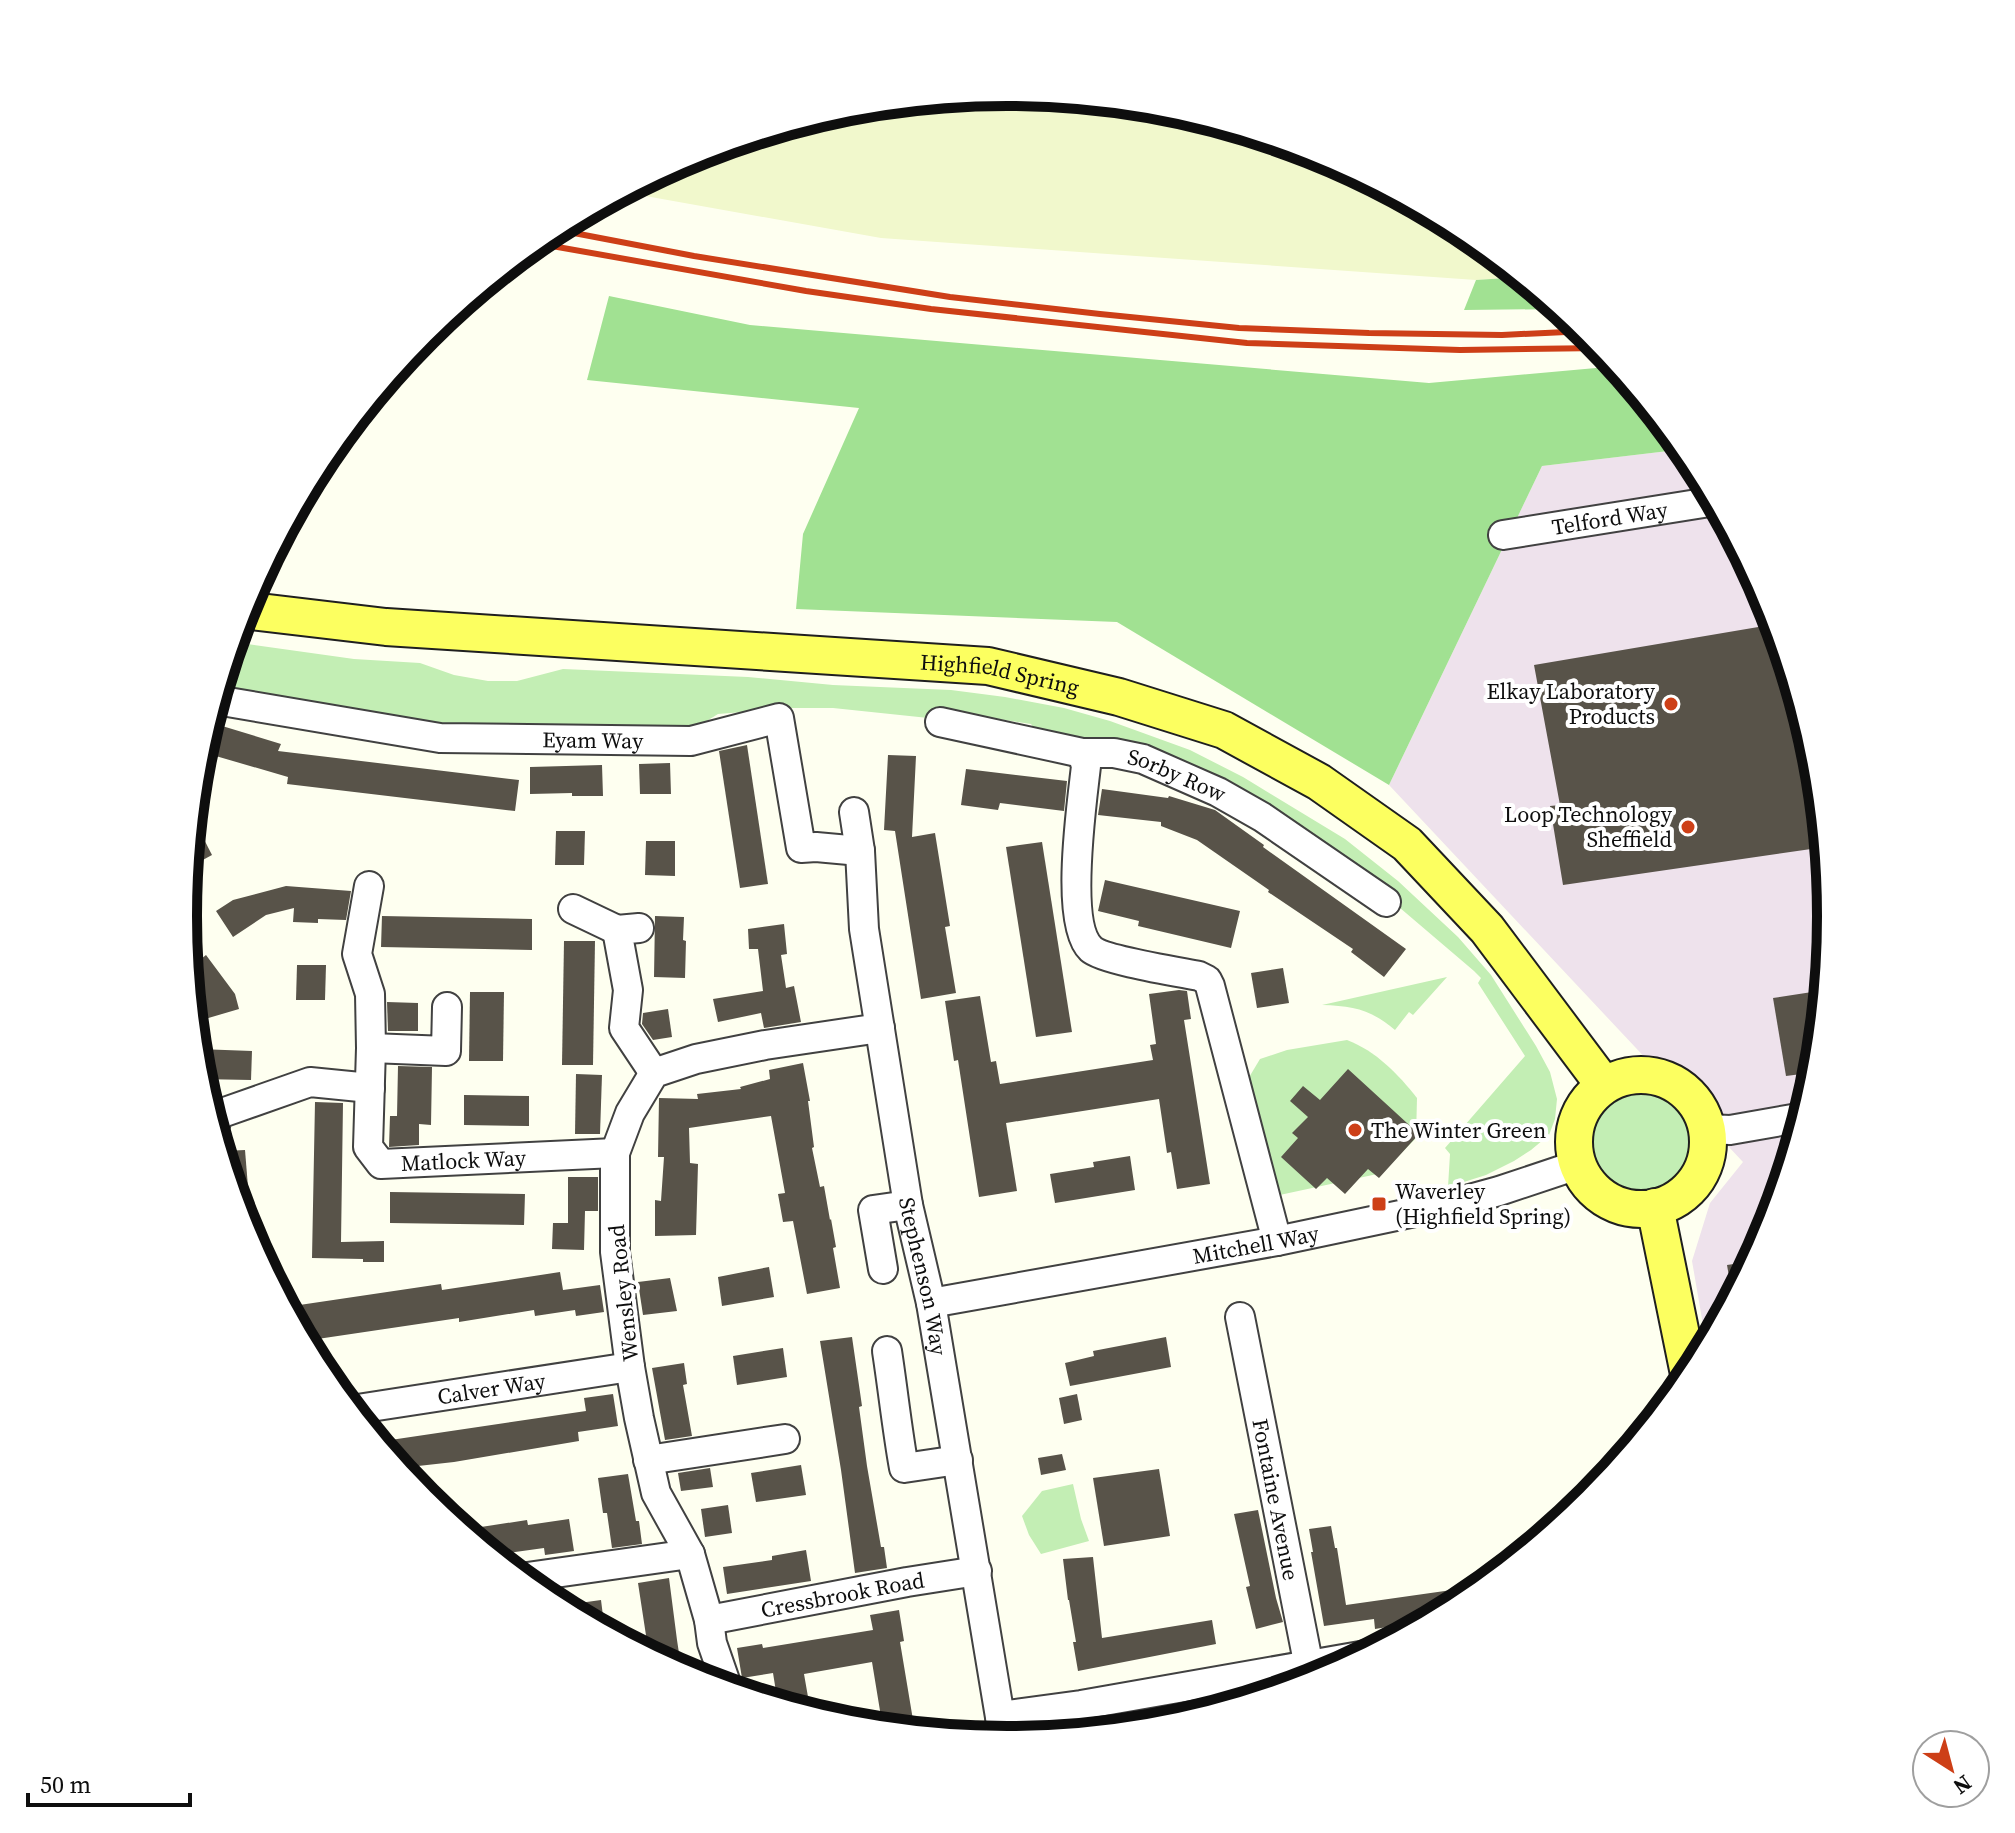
<svg xmlns="http://www.w3.org/2000/svg" width="2015" height="1833" font-family="'Source Serif 4',serif">
<rect width="100%" height="100%" fill="#fefff0"/>
<polygon fill="#eee2ec" points="1685,449 1693,459 1769,601 1816,756 1832,917 1816,1078 1769,1232 1707,1348 1692,1261 1710,1203 1743,1162 1389,785 1542,466"/>
<polygon fill="#f1f8cc" points="1008,92 1169,108 1323,155 1466,231 1521,277 1476,280 881,238 623,192 692,155 847,108"/>
<g fill="#c3eeb4">
<polygon points="233,642 354,659 420,663 454,675 488,681 517,681 563,669 748,677 833,685 951,690 1005,697 1064,708 1110,721 1190,750 1243,777 1345,839 1398,881 1458,937 1491,975 1536,1046 1550,1072 1557,1099 1555,1119 1549,1135 1531,1150 1514,1161 1486,1175 1448,1187 1450,1154 1445,1148 1525,1056 1478,983 1481,978 1474,971 1332,850 1239,794 1039,735 1031,724 991,718 981,725 957,721 833,708 793,708 718,714 684,735 520,736 217,694"/>
<path d="M1447 977 1413 1015 1409 1012 1395 1030C1370 1009 1353 1006 1322 1005Z"/>
<path d="M1347 1040C1376 1051 1398 1074 1417 1098L1416 1138 1382 1173 1275 1196 1248 1079 1260 1059 1287 1050Z"/>
<circle cx="1641" cy="1140" r="50"/>
<polygon points="1073,1484 1081,1519 1089,1541 1041,1554 1029,1535 1022,1516 1042,1491"/>
</g>
<g fill="#a1e192">
<polygon points="1521,277 1561,309 1464,310 1476,280"/>
<polygon points="609,296 750,325 1429,383 1618,366 1685,449 1542,466 1389,785 1117,622 796,609 803,534 859,408 587,380"/>
</g>
<g fill="#585349">
<polygon points="1776,624 1816,756 1825,847 1563,885 1550,806 1560,805 1534,665"/>
<polygon points="209,722 281,744 278,751 519,780 515,811 287,784 288,777 202,752 202,745"/>
<polygon points="747,745 768,884 740,888 719,751"/>
<polygon points="888,755 916,756 912,837 935,833 950,926 945,927 956,993 921,999 895,831 884,830"/>
<polygon points="670,763 671,794 640,794 639,764"/>
<polygon points="602,765 603,796 572,796 572,793 530,794 530,767"/>
<polygon points="966,769 1067,781 1064,811 1000,803 998,810 961,805"/>
<polygon points="1102,789 1168,798 1169,796 1215,810 1264,845 1263,847 1406,949 1384,977 1351,952 1353,949 1347,945 1268,892 1269,890 1197,840 1161,826 1161,822 1098,815"/>
<polygon points="193,818 212,855 188,868"/>
<polygon points="556,831 585,831 584,865 555,865"/>
<polygon points="646,841 675,841 675,876 645,875"/>
<polygon points="1042,842 1072,1032 1036,1037 1006,847"/>
<polygon points="1105,880 1240,911 1231,948 1138,926 1139,921 1098,911"/>
<polygon points="286,886 351,891 346,920 318,919 318,923 293,922 294,908 266,915 233,937 216,911 233,900"/>
<polygon points="382,916 532,919 532,950 381,947"/>
<polygon points="655,916 684,917 683,940 686,941 685,978 654,977"/>
<polygon points="784,924 787,954 781,955 786,988 794,986 801,1022 764,1028 761,1013 718,1022 713,999 763,991 758,949 749,949 748,929"/>
<polygon points="185,935 201,959 206,955 235,994 239,1009 205,1019 199,998 190,986"/>
<polygon points="564,941 595,941 593,1065 562,1065"/>
<polygon points="297,965 326,965 325,1000 296,1000"/>
<polygon points="1283,968 1289,1003 1257,1008 1251,973"/>
<polygon points="1179,990 1187,991 1191,1019 1184,1020 1210,1184 1177,1189 1171,1152 1167,1153 1159,1099 1006,1123 1017,1191 979,1197 958,1060 954,1061 945,1001 980,996 991,1062 996,1061 1000,1084 1153,1060 1150,1045 1156,1044 1149,994"/>
<polygon points="1825,990 1817,1072 1786,1076 1773,998"/>
<polygon points="470,992 504,992 503,1061 469,1061"/>
<polygon points="387,1002 418,1003 418,1031 388,1031"/>
<polygon points="668,1009 672,1037 653,1040 642,1024 643,1013"/>
<polygon points="198,1049 252,1051 251,1080 199,1079"/>
<polygon points="803,1063 810,1101 808,1101 814,1147 812,1148 820,1187 824,1186 830,1220 831,1219 836,1247 833,1248 840,1288 807,1294 793,1221 783,1222 778,1194 785,1193 771,1116 689,1128 690,1163 698,1164 696,1235 655,1236 655,1200 661,1201 664,1157 658,1157 659,1098 698,1099 697,1094 741,1089 740,1087 770,1079 769,1070"/>
<polygon points="398,1066 432,1067 431,1125 419,1124 419,1145 389,1147 390,1116 397,1116"/>
<polygon points="1348,1069 1419,1134 1379,1178 1368,1169 1345,1194 1327,1178 1316,1189 1281,1157 1298,1138 1292,1133 1308,1117 1290,1101 1303,1086 1320,1100"/>
<polygon points="576,1074 602,1075 600,1134 575,1134"/>
<polygon points="464,1095 529,1096 529,1126 464,1125"/>
<polygon points="315,1102 343,1103 341,1242 384,1241 384,1262 363,1262 363,1259 312,1258"/>
<polygon points="245,1150 251,1224 244,1225 225,1163 224,1151"/>
<polygon points="1130,1156 1135,1190 1055,1203 1050,1174 1094,1167 1093,1162"/>
<polygon points="568,1177 598,1177 598,1211 585,1211 584,1250 552,1249 553,1223 568,1223"/>
<polygon points="390,1192 525,1194 524,1225 390,1223"/>
<polygon points="1754,1261 1744,1279 1733,1300 1727,1265"/>
<polygon points="769,1267 774,1297 722,1306 718,1277"/>
<polygon points="560,1272 563,1290 600,1285 604,1312 576,1316 575,1310 535,1316 534,1310 459,1322 459,1318 304,1341 286,1307 441,1284 442,1290"/>
<polygon points="670,1278 677,1311 643,1315 638,1282"/>
<polygon points="852,1337 862,1406 859,1407 867,1466 881,1547 884,1547 887,1568 855,1573 841,1470 820,1341"/>
<polygon points="1166,1337 1171,1367 1070,1386 1065,1363 1094,1356 1093,1351"/>
<polygon points="783,1348 787,1377 737,1385 733,1356"/>
<polygon points="684,1363 687,1384 683,1385 692,1436 665,1440 652,1368"/>
<polygon points="613,1394 618,1426 578,1432 579,1441 454,1462 409,1467 408,1461 394,1463 377,1442 586,1411 584,1398"/>
<polygon points="1077,1394 1082,1420 1064,1424 1059,1398"/>
<polygon points="1062,1454 1066,1470 1041,1475 1038,1458"/>
<polygon points="801,1465 806,1495 756,1502 751,1473"/>
<polygon points="710,1468 713,1487 681,1491 678,1473"/>
<polygon points="1159,1469 1170,1536 1104,1546 1093,1478"/>
<polygon points="628,1474 636,1521 639,1521 642,1544 612,1548 607,1513 603,1513 598,1478"/>
<polygon points="728,1505 732,1533 705,1537 701,1509"/>
<polygon points="1258,1510 1276,1598 1283,1622 1256,1629 1246,1587 1250,1586 1234,1514"/>
<polygon points="569,1519 574,1551 545,1555 544,1548 493,1555 461,1530 527,1520 528,1525"/>
<polygon points="1331,1526 1335,1548 1337,1548 1346,1605 1487,1585 1465,1602 1431,1620 1375,1629 1374,1619 1324,1626 1311,1552 1313,1552 1309,1529"/>
<polygon points="806,1550 811,1581 727,1594 723,1567 772,1560 772,1556"/>
<polygon points="1093,1557 1102,1638 1212,1620 1216,1644 1078,1671 1073,1642 1076,1642 1069,1600 1068,1600 1063,1559"/>
<polygon points="669,1578 677,1640 682,1673 649,1655 638,1583"/>
<polygon points="601,1600 605,1632 558,1606"/>
<polygon points="899,1610 904,1641 900,1642 915,1732 883,1729 872,1662 804,1674 811,1714 778,1704 773,1673 742,1678 737,1648 762,1644 763,1648 873,1630 870,1615"/>
</g>
<g fill="none" stroke-linecap="round" stroke-linejoin="round">
<defs>
<g id="minor">
<path id="s1" d="M1503 535 1716 501"/>
<path id="s2" d="M216 700 440 738 691 741 779 718 801 848 816 847 860 851"/>
<path id="s3" d="M940 722 1082 753H1114L1143 759 1218 792 1262 817 1386 902"/>
<path d="M1082 753 1086 766C1082 802 1064 924 1091 949 1103 960 1179 972 1199 976L1207 980 1210 986 1277 1241"/>
<path id="s4" d="M854 812 860 851 864 929 908 1205 931 1303 1004 1741"/>
<path id="s5" d="M369 886 357 954 370 994 371 1048 368 1147 381 1164 615 1153"/>
<polyline points="573,909 617,930"/>
<polyline points="639,928 617,930 628,990 624,1028 654,1073"/>
<polyline points="371,1048 446,1051 447,1007"/>
<polyline points="214,1127 219,1114 310,1082 370,1088"/>
<polyline points="1707,1129 1730,1130 1804,1117"/>
<polyline points="883,1269 873,1210 908,1205"/>
<path id="s6" d="M931 1303 1277 1241 1448 1205 1499 1191 1577 1165"/>
<path id="s7" d="M1240 1317 1312 1682"/>
<path d="M887 1351C893 1390 897 1429 904 1468L958 1460"/>
<path id="s8" d="M351 1410 630 1367"/>
<polyline points="648,1460 785,1439"/>
<polyline points="520,1578 690,1554"/>
<path id="s9" d="M709 1620 907 1582 977 1571"/>
<polyline points="728,1689 712,1643 709,1620 690,1554 656,1493 639,1418 630,1367 615,1252 615,1153 630,1113 654,1073 696,1059 765,1045 880,1028"/>
<polyline points="1000,1716 1081,1705 1366,1655"/>
</g>
<g id="major">
<path id="s10" d="M243 610 386 627 988 666 1119 697 1224 730 1319 782 1407 844 1487 929 1604 1085"/>
<circle cx="1641" cy="1142" r="67"/>
<polyline points="1655,1207 1690,1379"/>
</g>
</defs>
<use href="#minor" stroke="#414141" stroke-width="32"/>
<use href="#major" stroke="#1f1f1f" stroke-width="40"/>
<use href="#minor" stroke="#fff" stroke-width="28"/>
<use href="#major" stroke="#fcff60" stroke-width="36"/>
<g stroke="#cd3f17" stroke-width="6">
<polyline points="553,229 694,256 950,297 1100,314 1239,328 1369,333 1502,335 1587,331"/>
<polyline points="535,243 806,291 931,309 1247,343 1460,350 1602,348"/>
</g>
</g>
<g fill="#cd3f17" stroke="#fff" stroke-width="3">
<circle cx="1671" cy="704" r="8"/>
<circle cx="1688" cy="827" r="8"/>
<circle cx="1355" cy="1130" r="8"/>
<rect x="1371" y="1196" width="16" height="16" rx="4"/>
</g>
<g text-anchor="middle" stroke-width="8" stroke-linejoin="round" paint-order="stroke">
<g font-size="22" fill="#0e0e0e" stroke="#fff">
<text dy="8" stroke="none"><textPath href="#s1" startOffset="108">Telford Way</textPath></text>
<text dy="8" stroke="none"><textPath href="#s10" startOffset="760">Highfield Spring</textPath></text>
<text dy="8" stroke="none"><textPath href="#s2" startOffset="380">Eyam Way</textPath></text>
<text dy="8" stroke="none"><textPath href="#s3" startOffset="244">Sorby Row</textPath></text>
<text dy="8" stroke="none"><textPath href="#s5" startOffset="368">Matlock Way</textPath></text>
<text dy="8" stroke="none"><textPath href="#s6" startOffset="330">Mitchell Way</textPath></text>
<text dy="8" stroke="none"><textPath href="#s4" startOffset="470">Stephenson Way</textPath></text>
<text transform="translate(623 1293) rotate(-96)" y="8">Wensley Road</text>
<text dy="8" stroke="none"><textPath href="#s8" startOffset="142">Calver Way</textPath></text>
<text dy="8" stroke="none"><textPath href="#s7" startOffset="186">Fontaine Avenue</textPath></text>
<text dy="8" stroke="none"><textPath href="#s9" startOffset="136">Cressbrook Road</textPath></text>
</g>
<g font-size="22" fill="#0e0e0e" stroke="#fff" text-anchor="end">
<text x="1655" y="699">Elkay Laboratory<tspan x="1655" dy="25">Products</tspan></text>
<text x="1672" y="822">Loop Technology<tspan x="1672" dy="25">Sheffield</tspan></text>
<text x="1371" y="1138" text-anchor="start">The Winter Green</text>
<text x="1395" y="1199" text-anchor="start">Waverley<tspan x="1395" dy="25">(Highfield Spring)</tspan></text>
</g>
</g>
<path d="M0 0H2015V1833H0ZM197 916a810 810 0 1 1 1620 0a810 810 0 1 1-1620 0Z" fill="#fff" fill-rule="evenodd"/>
<path fill="none" stroke="#0e0e0e" stroke-width="10" d="M197 916a810 810 0 1 1 1620 0a810 810 0 1 1-1620 0Z"/>
<g transform="translate(1951 1769) rotate(144)"><circle r="38" fill="#ffffff" stroke="#9f9f9f" stroke-width="2"/>
<path d="M0-6L14 30L0 20L-14 30Z" fill="#cd3f17"/>
<text y="-12" font-size="22" font-weight="bold" text-anchor="middle" fill="#0e0e0e">N</text>
</g>
<path d="M28 1793v12h162v-12" fill="none" stroke="#0e0e0e" stroke-width="4"/>
<text x="40" y="1793" font-size="24" fill="#0e0e0e" stroke="#ffffff" stroke-width="6" paint-order="stroke">50 m</text>
</svg>
